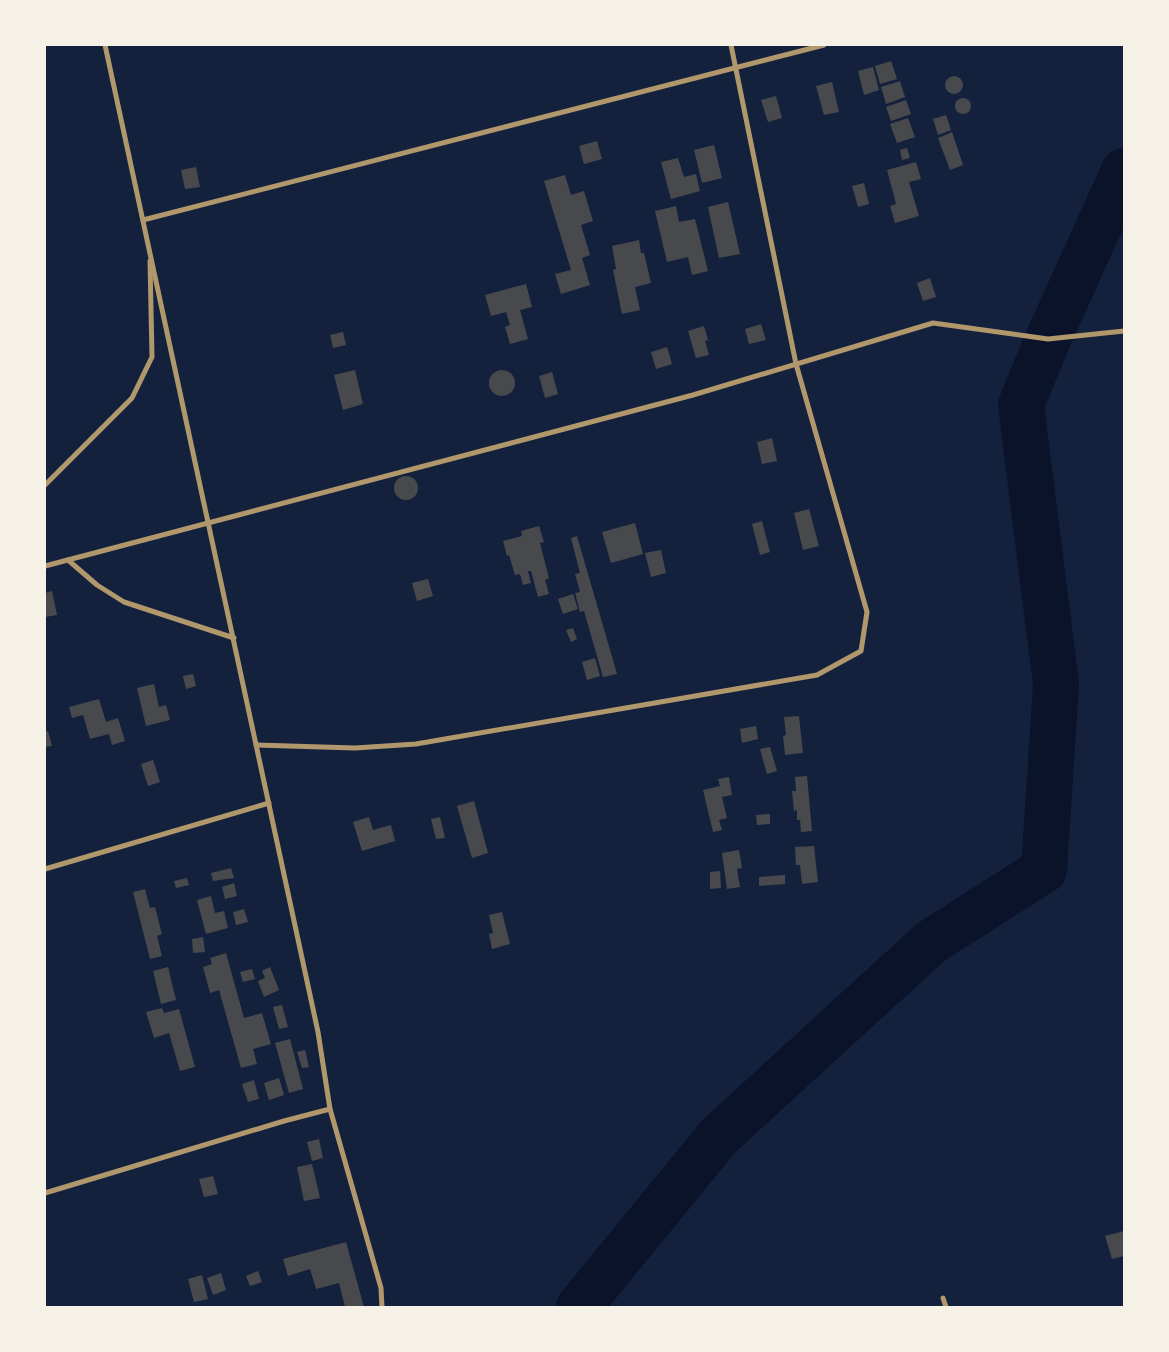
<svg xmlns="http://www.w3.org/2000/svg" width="1169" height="1352" font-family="'Crimson Pro',serif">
<rect width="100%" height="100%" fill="#14213d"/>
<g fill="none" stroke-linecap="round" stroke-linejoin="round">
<polyline stroke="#0b132b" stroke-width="46" points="579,1307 719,1136 931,942 1044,870 1056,684 1021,405 1048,339 1124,171"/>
</g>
<g fill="#48494c">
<polygon points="891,61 897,79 880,84 875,66"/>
<polygon points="873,67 879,90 864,95 858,71"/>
<circle cx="954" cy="85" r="9"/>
<polygon points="900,81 905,97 886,104 881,87"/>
<polygon points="832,82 839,112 824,115 816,86"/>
<polygon points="776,96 782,118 768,122 761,100"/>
<circle cx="963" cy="106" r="8"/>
<polygon points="906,100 911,114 891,121 886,107"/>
<polygon points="946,115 951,130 938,135 933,119"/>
<polygon points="908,118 915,137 897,143 890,124"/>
<polygon points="952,132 963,165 950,170 938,138"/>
<polygon points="597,141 602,159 584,164 579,146"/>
<polygon points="714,145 722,178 702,183 694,150"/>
<polygon points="907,148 910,158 902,160 900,150"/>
<polygon points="678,158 684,177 696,174 700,191 671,199 661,162"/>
<polygon points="916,162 921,179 909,182 919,216 895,223 890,206 896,204 887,170"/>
<polygon points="196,167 200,187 185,189 181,170"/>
<polygon points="565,175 571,195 584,191 593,221 581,225 590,255 582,258 590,285 561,294 555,274 571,270 544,181"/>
<polygon points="864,183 869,204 858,207 852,186"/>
<polygon points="728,202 740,254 719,258 708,207"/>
<polygon points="676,206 679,222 695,219 708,271 692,275 688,257 667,262 655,211"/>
<polygon points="639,240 641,253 644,253 651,283 635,287 640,310 622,314 613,270 616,269 612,246"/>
<polygon points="930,278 936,297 923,301 917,283"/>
<polygon points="526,284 532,307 520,310 528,339 510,344 505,327 510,325 506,312 491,316 485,295"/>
<polygon points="761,324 766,340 749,344 745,329"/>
<polygon points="704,326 708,340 705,341 709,355 696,358 688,331"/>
<polygon points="343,332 346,345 333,348 330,335"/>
<polygon points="667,347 672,364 656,369 651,352"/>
<circle cx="502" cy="383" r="13"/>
<polygon points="355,370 363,404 343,410 334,375"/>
<polygon points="552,372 558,394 545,398 539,376"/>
<polygon points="772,438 777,461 762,464 757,442"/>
<circle cx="406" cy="488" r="12"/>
<polygon points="809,509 819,546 803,550 794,513"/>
<polygon points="762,521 770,552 760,555 752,524"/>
<polygon points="635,523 643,554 611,563 602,532"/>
<polygon points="539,526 544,542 540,543 549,578 545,580 549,594 538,597 531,571 528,571 531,583 523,585 520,574 515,575 509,555 507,556 503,541 522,536 521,531"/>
<polygon points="577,536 617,674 603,677 584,611 580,612 575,593 580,592 575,574 580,573 571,538"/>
<polygon points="661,550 666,573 651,577 645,553"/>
<polygon points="428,579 433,596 417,601 412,583"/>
<polygon points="52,591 57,615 45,617 45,593"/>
<polygon points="573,594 578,609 563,614 558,599"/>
<polygon points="573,628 577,639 571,642 566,630"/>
<polygon points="595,658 600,676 587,680 582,662"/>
<polygon points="193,674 196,686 186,689 183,676"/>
<polygon points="154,684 159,707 166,705 170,720 146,726 137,688"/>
<polygon points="99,699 106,722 118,718 125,741 112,745 109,734 90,739 83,715 72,718 69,707"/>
<polygon points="799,716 803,753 785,755 783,736 786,735 784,717"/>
<polygon points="756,726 758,739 742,743 740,729"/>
<polygon points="48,731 52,746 45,747 45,732"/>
<polygon points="770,747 777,771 767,774 760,749"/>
<polygon points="153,760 160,782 148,786 141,764"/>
<polygon points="807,776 812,831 801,832 800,820 797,820 797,810 794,811 792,791 796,791 795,777"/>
<polygon points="729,777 732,795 722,797 727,818 719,820 722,830 713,832 703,790 720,786 718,779"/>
<polygon points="474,801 488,853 472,858 457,806"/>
<polygon points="770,814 770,824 757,825 756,815"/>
<polygon points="369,817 373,830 391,825 395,841 362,851 353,822"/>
<polygon points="440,817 445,838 436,839 431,819"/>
<polygon points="814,846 818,882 802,884 800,865 796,865 795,847"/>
<polygon points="739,850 742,868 737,869 740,887 727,889 722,853"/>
<polygon points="231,868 234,878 213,881 211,873"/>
<polygon points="720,871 721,888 710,889 710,872"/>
<polygon points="785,875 785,884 759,886 759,877"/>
<polygon points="187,878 189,885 176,888 174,881"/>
<polygon points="234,883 237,896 225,899 222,887"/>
<polygon points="145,889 150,908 155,907 162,934 157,936 162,956 150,959 133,892"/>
<polygon points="211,896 215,913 224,911 228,928 206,934 197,900"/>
<polygon points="244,909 248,922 236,925 233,912"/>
<polygon points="502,912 510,944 492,949 489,934 493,933 489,915"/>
<polygon points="203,937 205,952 193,953 192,939"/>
<polygon points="226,953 244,1018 262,1013 271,1044 253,1049 257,1064 241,1068 219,990 210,993 203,967 212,964 210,958"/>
<polygon points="168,967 176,1000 161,1004 153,971"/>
<polygon points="270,967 279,990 264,997 258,981 265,978 262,971"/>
<polygon points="252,969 255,979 243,982 240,972"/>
<polygon points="282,1005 288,1027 279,1029 273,1007"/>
<polygon points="162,1008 164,1013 179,1009 195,1067 180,1071 169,1033 154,1038 146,1012"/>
<polygon points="290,1039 303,1089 289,1093 275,1043"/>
<polygon points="305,1050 309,1067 302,1068 297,1052"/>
<polygon points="279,1078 284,1095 269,1100 264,1083"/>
<polygon points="254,1080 259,1099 248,1102 242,1084"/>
<polygon points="319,1139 323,1158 312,1161 307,1142"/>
<polygon points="312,1164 320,1198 304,1201 297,1167"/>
<polygon points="213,1176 218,1194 204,1197 199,1179"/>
<polygon points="1124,1231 1124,1256 1112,1259 1105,1236"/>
<polygon points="346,1242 364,1307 345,1307 339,1283 316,1289 310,1269 288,1276 283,1259"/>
<polygon points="258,1271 262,1282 250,1286 246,1276"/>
<polygon points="221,1273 226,1290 213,1295 207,1278"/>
<polygon points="202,1275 208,1299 194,1302 188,1279"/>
</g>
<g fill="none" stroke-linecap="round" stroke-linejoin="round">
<g stroke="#b1986c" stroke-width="5">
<polyline points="143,220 824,45"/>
<polyline points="45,485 132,398 152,357 150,261"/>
<polyline points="68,560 97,585 124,602 234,638"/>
<polyline points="45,566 693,395 933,323 1048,339 1124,331"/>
<polyline points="256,745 355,748 416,744 817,675 861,651 867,612 796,364 731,45"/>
<polyline points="45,869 269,803"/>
<polyline points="330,1109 381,1288 382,1307"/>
<polyline points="45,1193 284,1121 330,1109 318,1032 105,45"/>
<polyline points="943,1298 946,1307"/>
</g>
</g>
<rect width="1169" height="1352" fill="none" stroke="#f6f1e7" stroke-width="92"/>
</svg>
